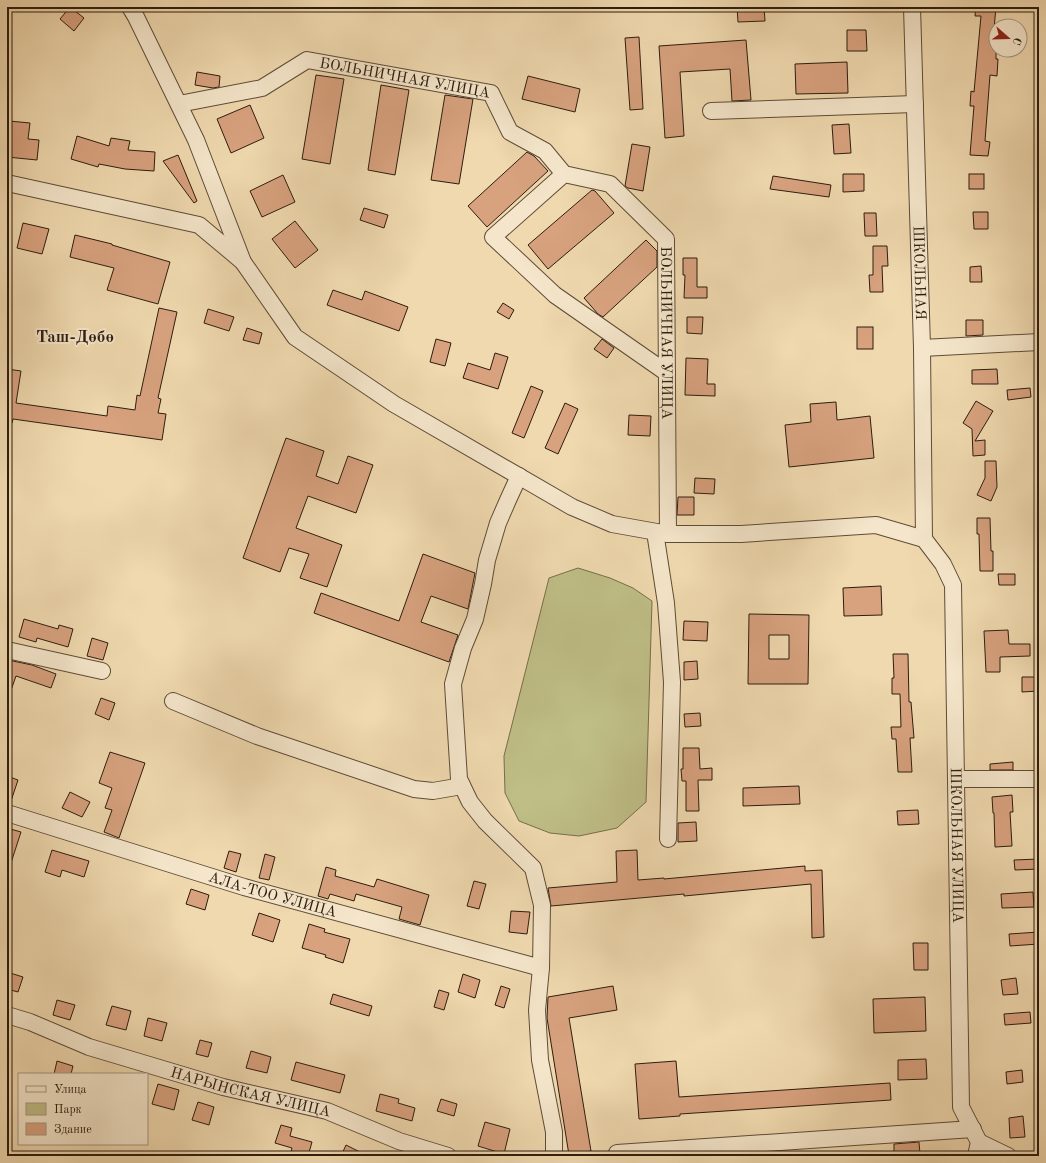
<svg xmlns="http://www.w3.org/2000/svg" width="1046" height="1163" font-family="'Old Standard TT',serif">
<rect width="100%" height="100%" fill="#f0d9af"/>
<filter id="stains"><feTurbulence type="fractalNoise" baseFrequency=".005" numOctaves="4"/><feColorMatrix values="0 0 0 0 .2 0 0 0 0 .09 0 0 0 0 .02 0 0 0 .5 -.17"/></filter>
<radialGradient id="worn" r=".72"><stop offset=".6" stop-color="#630" stop-opacity="0"/><stop offset="1" stop-color="#630" stop-opacity=".3"/></radialGradient>
<polygon fill="#bfbe87" stroke="#766e4b" points="578,568 610,578 633,588 652,601 646,802 617,828 579,836 550,833 519,821 505,793 504,756 549,578"/>
<g fill="#d8a27f" stroke="#2d1d0f" fill-rule="evenodd">
<polygon points="70,7 84,18 74,31 60,19"/>
<polygon points="737,7 764,7 765,21 738,22"/>
<polygon points="976,7 996,7 994,29 996,30 996,59 998,59 997,76 990,75 985,141 990,142 988,156 970,155 974,106 970,106 971,91 974,92 981,16 975,16"/>
<polygon points="847,30 866,30 867,51 847,51"/>
<polygon points="639,37 643,109 630,110 625,38"/>
<polygon points="746,40 751,100 732,101 730,69 680,72 684,136 665,138 659,46"/>
<polygon points="847,62 848,93 796,94 795,64"/>
<polygon points="197,72 220,76 219,87 213,88 195,85"/>
<polygon points="316,75 344,79 330,164 302,159"/>
<polygon points="528,76 580,89 575,112 522,99"/>
<polygon points="381,85 409,90 395,175 368,170"/>
<polygon points="445,95 473,99 459,184 431,180"/>
<polygon points="250,105 264,138 231,153 217,119"/>
<polygon points="9,121 30,123 28,139 39,140 37,160 7,157"/>
<polygon points="849,124 851,153 834,154 832,125"/>
<polygon points="77,136 109,146 111,138 130,141 128,150 155,152 154,171 125,169 99,164 98,167 71,159"/>
<polygon points="632,144 650,147 643,191 628,188 625,186"/>
<polygon points="527,152 534,156 548,171 487,227 468,206"/>
<polygon points="178,155 197,201 194,203 163,161"/>
<polygon points="843,174 864,174 864,191 843,192"/>
<rect x="969" y="174" width="15" height="15"/>
<polygon points="283,175 295,202 262,217 250,191"/>
<polygon points="773,176 831,185 829,197 770,189"/>
<polygon points="592,190 595,191 614,213 548,269 528,245"/>
<polygon points="364,208 388,215 384,228 360,220"/>
<polygon points="973,212 988,212 988,229 974,229"/>
<polygon points="864,213 876,213 877,236 865,236"/>
<polygon points="295,221 318,250 295,268 272,239"/>
<polygon points="23,223 49,229 42,254 17,248"/>
<polygon points="75,235 112,244 112,245 170,262 158,304 107,290 114,268 70,257"/>
<polygon points="646,240 657,251 657,267 603,317 598,314 584,298"/>
<polygon points="873,246 887,246 888,266 882,266 883,292 870,292 869,275 873,275"/>
<polygon points="683,258 697,258 697,287 707,287 707,298 684,298 685,275 683,275"/>
<polygon points="981,266 982,282 970,282 970,267"/>
<polygon points="333,290 362,300 365,291 408,307 399,331 327,305"/>
<polygon points="503,303 514,310 509,319 497,312"/>
<polygon points="159,308 177,312 158,398 161,399 158,413 166,414 162,440 13,419 12,423 7,422 7,369 21,371 16,403 107,416 108,406 135,410 137,395 140,396"/>
<polygon points="208,309 234,317 229,331 204,323"/>
<polygon points="687,317 703,317 702,334 687,333"/>
<polygon points="966,320 983,320 983,335 966,336"/>
<rect x="857" y="327" width="16" height="22"/>
<polygon points="247,328 262,333 259,344 243,340"/>
<polygon points="436,339 451,343 445,366 430,362"/>
<polygon points="602,339 614,348 607,358 594,349"/>
<polygon points="495,353 508,357 498,389 463,378 468,363 490,370"/>
<polygon points="686,358 708,359 707,384 715,384 715,396 685,395"/>
<polygon points="997,369 998,384 972,384 972,370"/>
<polygon points="531,386 543,391 524,438 512,433"/>
<polygon points="1030,388 1031,397 1008,400 1007,390"/>
<polygon points="976,401 993,411 975,441 985,440 985,455 973,456 972,429 963,423"/>
<polygon points="836,402 837,420 870,416 874,458 789,467 785,425 811,422 810,404"/>
<polygon points="565,403 578,409 558,454 545,448"/>
<polygon points="629,415 651,416 650,436 628,435"/>
<polygon points="286,438 324,451 316,476 338,484 348,456 373,465 356,513 308,496 296,528 342,545 327,587 300,578 309,554 289,548 280,572 243,558"/>
<polygon points="985,461 996,461 997,487 991,501 977,495 985,478"/>
<polygon points="695,478 715,479 714,494 694,493"/>
<polygon points="678,497 694,497 694,515 677,515"/>
<polygon points="977,518 990,518 991,551 993,551 993,571 980,571 979,534 977,534"/>
<polygon points="423,554 475,573 468,609 431,596 421,622 458,635 449,662 314,613 321,593 399,621"/>
<polygon points="998,574 1015,574 1015,585 999,585"/>
<polygon points="881,586 882,615 844,616 843,588"/>
<path d="M749 614 809 615 808 684H748ZM769 635H789V659H769Z"/>
<polygon points="24,619 58,629 59,625 73,629 68,647 37,638 36,642 19,637"/>
<polygon points="684,621 708,622 707,641 683,640"/>
<polygon points="1008,630 1009,644 1030,644 1030,656 1000,657 1000,672 986,672 984,631"/>
<polygon points="92,638 108,643 103,660 87,656"/>
<polygon points="893,654 908,654 909,702 911,702 914,738 910,738 912,772 898,772 896,739 892,739 891,727 901,727 900,694 892,694 892,678 894,678"/>
<polygon points="8,660 32,665 56,674 51,688 16,676 9,696 7,696 7,664"/>
<polygon points="697,661 698,679 684,680 684,662"/>
<polygon points="1022,677 1038,677 1038,691 1022,692"/>
<polygon points="101,698 115,703 109,720 95,714"/>
<polygon points="700,713 701,726 685,727 684,714"/>
<polygon points="683,748 699,748 700,769 712,768 712,780 698,780 699,811 686,811 686,781 682,781 681,769 683,769"/>
<polygon points="110,752 145,763 119,838 104,832 112,810 105,808 112,788 99,783"/>
<polygon points="1013,762 1013,770 990,770 990,764"/>
<polygon points="7,776 18,780 10,804 7,804"/>
<polygon points="799,786 800,804 743,806 743,788"/>
<polygon points="70,792 90,802 82,817 62,808"/>
<polygon points="1012,795 1013,812 1010,812 1012,846 995,847 994,813 993,813 992,797"/>
<polygon points="918,810 919,824 898,825 897,811"/>
<polygon points="696,822 697,841 678,842 678,823"/>
<polygon points="7,828 21,832 9,869 7,869"/>
<polygon points="52,850 89,861 84,877 62,870 60,877 45,872"/>
<polygon points="637,850 638,880 664,878 664,879 805,866 805,871 822,870 824,937 812,938 811,884 684,896 684,894 551,906 548,888 617,882 616,851"/>
<polygon points="229,851 241,854 236,872 224,868"/>
<polygon points="265,854 275,857 269,880 259,878"/>
<polygon points="1039,859 1039,869 1015,870 1014,860"/>
<polygon points="326,867 336,870 335,876 374,887 377,879 429,895 420,925 399,919 402,907 356,894 354,901 330,894 328,899 318,896"/>
<polygon points="474,881 486,884 479,909 467,906"/>
<polygon points="191,889 209,895 205,910 186,904"/>
<polygon points="1033,892 1034,907 1002,908 1001,894"/>
<polygon points="511,911 530,912 527,934 509,932"/>
<polygon points="259,913 280,920 273,942 252,935"/>
<polygon points="309,924 325,929 324,932 350,939 343,963 325,957 326,955 302,948"/>
<polygon points="1039,932 1039,944 1010,946 1009,934"/>
<polygon points="913,943 928,943 928,970 914,970"/>
<polygon points="7,972 23,977 18,992 7,989"/>
<polygon points="463,974 480,980 475,998 458,992"/>
<polygon points="1016,978 1018,994 1003,995 1001,980"/>
<polygon points="501,986 510,989 504,1008 495,1005"/>
<polygon points="613,986 617,1010 569,1018 591,1151 569,1155 547,1018 548,997"/>
<polygon points="439,990 449,993 444,1010 434,1007"/>
<polygon points="333,994 372,1006 369,1016 330,1004"/>
<polygon points="925,997 926,1031 874,1033 873,999"/>
<polygon points="57,1000 75,1005 70,1020 53,1015"/>
<polygon points="112,1006 131,1011 126,1030 106,1025"/>
<polygon points="1030,1012 1031,1023 1005,1025 1004,1014"/>
<polygon points="148,1018 167,1023 162,1041 144,1036"/>
<polygon points="200,1040 212,1043 208,1057 196,1054"/>
<polygon points="251,1051 271,1057 267,1073 246,1068"/>
<polygon points="926,1059 927,1079 898,1080 898,1060"/>
<polygon points="57,1061 73,1066 71,1074 54,1074"/>
<polygon points="676,1061 679,1097 890,1083 891,1100 680,1114 680,1116 639,1119 635,1064"/>
<polygon points="296,1062 345,1075 340,1093 291,1080"/>
<polygon points="1022,1070 1023,1082 1007,1084 1006,1072"/>
<polygon points="158,1084 179,1090 174,1110 152,1104"/>
<polygon points="380,1094 399,1099 398,1103 415,1108 412,1121 376,1111"/>
<polygon points="441,1099 457,1104 454,1116 437,1111"/>
<polygon points="198,1102 214,1107 209,1125 192,1120"/>
<polygon points="1023,1116 1025,1137 1010,1138 1009,1118"/>
<polygon points="485,1122 510,1129 504,1154 478,1146"/>
<polygon points="281,1125 292,1128 290,1136 312,1142 308,1156 290,1156 292,1148 275,1143"/>
<polygon points="919,1142 920,1154 894,1155 894,1144"/>
<polygon points="346,1145 368,1156 341,1156"/>
</g>
<g fill="none" stroke-linecap="round" stroke-linejoin="round">
<defs>
<g id="minor">
<polyline points="130,7 136,17 196,140 243,262 295,337 394,404 572,507 612,524 668,534 741,534 876,525 924,539"/>
<path id="s1" d="M912 7 922 348 924 539"/>
<path id="s2" d="M179 104 262 88 307 60 491 93 510 132 545 151 564 174 610 184 666 239 668 534"/>
<polyline points="711,111 915,104"/>
<polyline points="564,174 493,237 555,295 667,373"/>
<polyline points="7,183 199,225 242,261"/>
<polyline points="922,348 1039,342"/>
<polyline points="519,476 508,500 498,523 487,560 483,584 475,619 463,648 453,684 459,779 470,802 485,821 533,868 542,905 541,968 537,1010 540,1060 554,1132 554,1156"/>
<polyline points="655,532 666,603 672,682 668,839"/>
<path id="s3" d="M924 539 943 564 953 585 961 1107 979 1142 976 1156"/>
<polyline points="7,650 102,671"/>
<polyline points="173,701 257,736 414,789 433,791 462,786"/>
<polyline points="956,779 1039,779"/>
<path id="s4" d="M7 813 244 887 541 968"/>
<path id="s5" d="M7 1015 30 1022 89 1047 223 1087 327 1111 399 1141 448 1156"/>
<polyline points="979,1142 1008,1156"/>
<polyline points="617,1153 973,1129"/>
</g>
</defs>
<use href="#minor" stroke="#5e4c37" stroke-width="18"/>
<use href="#minor" stroke="#f5e6cb" stroke-width="16"/>
</g>
<g text-anchor="middle" stroke-width="4" stroke-linejoin="round" paint-order="stroke">
<g font-size="15" fill="#2d1d0f" stroke="#f5e6cb">
<text dy="5" stroke="none"><textPath href="#s2" startOffset="237">БОЛЬНИЧНАЯ УЛИЦА</textPath></text>
<text dy="5" stroke="none"><textPath href="#s1" startOffset="266">ШКОЛЬНАЯ</textPath></text>
<text dy="5" stroke="none"><textPath href="#s2" startOffset="657">БОЛЬНИЧНАЯ УЛИЦА</textPath></text>
<text dy="5" stroke="none"><textPath href="#s3" startOffset="315">ШКОЛЬНАЯ УЛИЦА</textPath></text>
<text dy="5" stroke="none"><textPath href="#s4" startOffset="278">АЛА-ТОО УЛИЦА</textPath></text>
<text dy="5" stroke="none"><textPath href="#s5" startOffset="256">НАРЫНСКАЯ УЛИЦА</textPath></text>
</g>
<g font-size="17" font-weight="bold" fill="#2d1d0f" stroke="#f5e6cb">
<text x="75" y="342">Таш-Дөбө</text>
</g>
</g>
<rect width="1046" height="1163" fill="none" stroke="#f0d9af" stroke-width="24"/>
<rect x="8" y="8" width="1030" height="1147" fill="none" stroke="#2d1d0f" stroke-width="2"/>
<rect x="12" y="12" width="1022" height="1139" fill="none" stroke="#2d1d0f"/>
<rect x="18" y="1073" width="130" height="72" fill="#f5e6cb" stroke="#a59680"/>
<rect x="26" y="1086" width="20" height="6" fill="#f5e6cb" stroke="#a59680"/>
<text x="54" y="1093" font-size="12" fill="#2d1d0f">Улица</text>
<rect x="26" y="1103" width="20" height="12" fill="#bfbe87" stroke="#a59680"/>
<text x="54" y="1113" font-size="12" fill="#2d1d0f">Парк</text>
<rect x="26" y="1123" width="20" height="12" fill="#d8a27f" stroke="#a59680"/>
<text x="54" y="1133" font-size="12" fill="#2d1d0f">Здание</text>
<g transform="translate(1008 38) rotate(110)"><circle r="19" fill="#f5e6cb" stroke="#a59680"/>
<path d="M0-3L7 15L0 10L-7 15Z" fill="#8f2418"/>
<text y="-6" font-size="11" font-weight="bold" text-anchor="middle" fill="#2d1d0f">С</text>
</g>
<rect width="100%" height="100%" filter="url(#stains)"/>
<rect width="100%" height="100%" fill="url(#worn)"/>
</svg>
